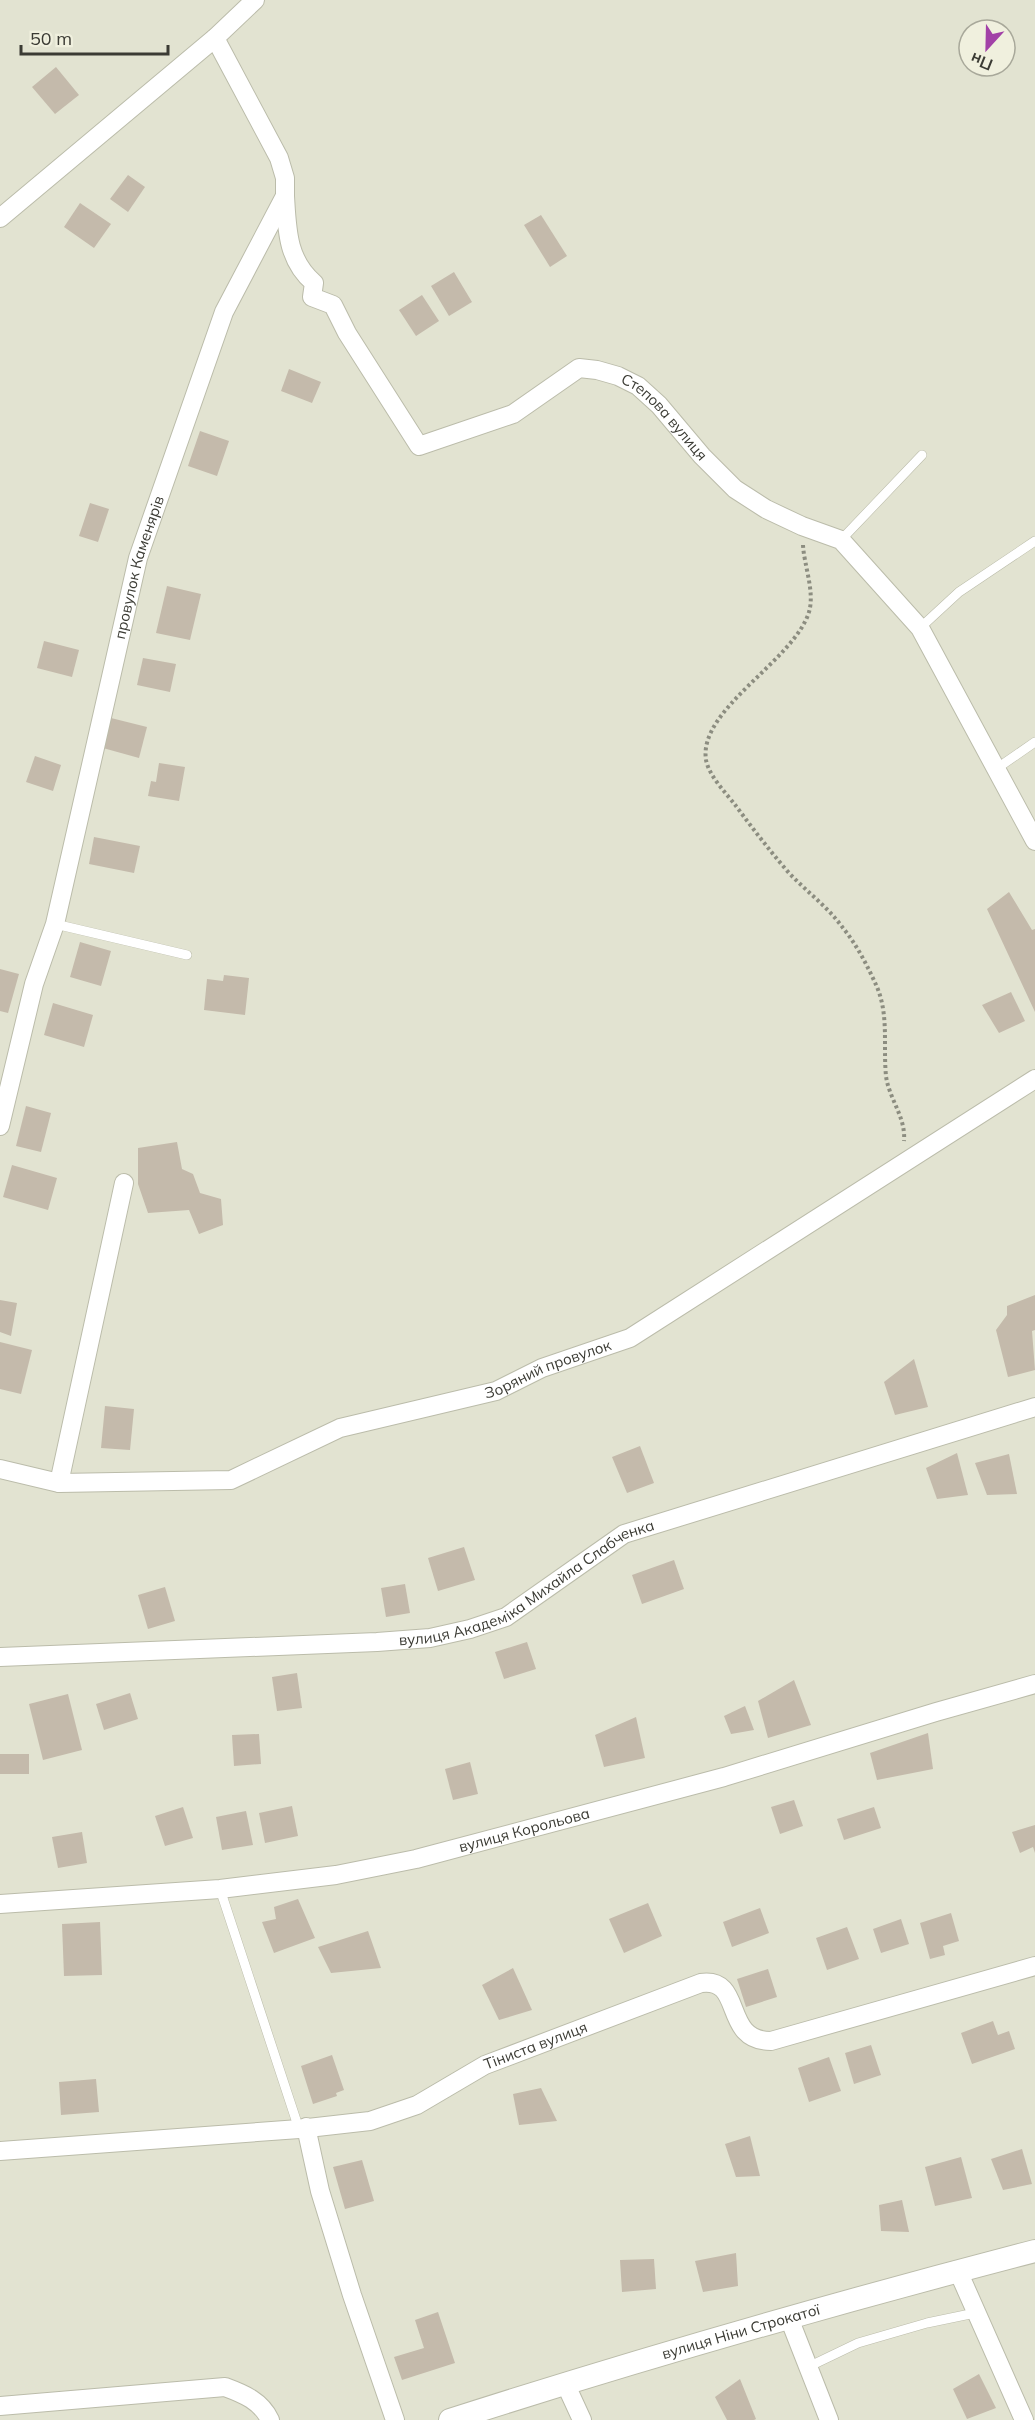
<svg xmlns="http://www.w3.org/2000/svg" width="1035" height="2420" font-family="Mulish,sans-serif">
<rect width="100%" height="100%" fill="#e2e3d1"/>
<g fill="#c4baab">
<polygon points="56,67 79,95 55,114 32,87"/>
<polygon points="128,175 145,187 128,212 110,199"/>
<polygon points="80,203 111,224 94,248 64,227"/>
<polygon points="541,215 567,256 550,267 524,225"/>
<polygon points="454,272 472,302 449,316 431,286"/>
<polygon points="422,295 439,321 416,336 399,310"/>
<polygon points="289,369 321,382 312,403 281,391"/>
<polygon points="200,431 229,441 217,476 188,466"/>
<polygon points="90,503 109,509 98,542 79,536"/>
<polygon points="167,586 201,594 190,640 156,633"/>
<polygon points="44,641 79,650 72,677 37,668"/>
<polygon points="143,658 176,664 170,692 137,685"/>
<polygon points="111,718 147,727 139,758 103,748"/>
<polygon points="35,756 61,765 53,791 26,782"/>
<polygon points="159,763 185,767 179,801 148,796 151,781 156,782"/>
<polygon points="94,837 140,846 134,873 89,864"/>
<polygon points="1009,892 1032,930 1035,929 1035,1012 987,909"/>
<polygon points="80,942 111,951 101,986 70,977"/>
<polygon points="0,969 19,974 8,1013 0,1011"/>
<polygon points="224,975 249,978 245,1015 204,1010 207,979 223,981"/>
<polygon points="1011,992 1025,1021 999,1033 982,1005"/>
<polygon points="53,1003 93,1015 84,1047 44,1035"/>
<polygon points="26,1106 51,1113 41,1152 16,1146"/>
<polygon points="177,1142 182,1169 193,1174 200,1193 221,1199 223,1225 199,1234 189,1210 148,1213 138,1184 138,1148"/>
<polygon points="12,1165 57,1178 48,1210 3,1197"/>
<polygon points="1035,1295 1035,1330 1032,1331 1035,1370 1008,1377 996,1330 1007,1315 1007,1306"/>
<polygon points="0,1300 17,1303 11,1336 0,1332"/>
<polygon points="0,1342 32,1350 21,1394 0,1389"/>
<polygon points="914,1359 928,1407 895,1415 884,1382"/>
<polygon points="105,1406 134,1409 130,1450 101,1448"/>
<polygon points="640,1446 654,1483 627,1493 612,1457"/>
<polygon points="957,1453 968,1495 937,1499 926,1468"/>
<polygon points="1009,1454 1017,1494 987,1495 975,1463"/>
<polygon points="464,1547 475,1580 438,1591 428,1558"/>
<polygon points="674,1560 684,1589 642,1604 632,1575"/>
<polygon points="405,1584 410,1613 386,1617 381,1588"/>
<polygon points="165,1587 175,1621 148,1629 138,1595"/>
<polygon points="527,1642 536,1669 504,1679 495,1652"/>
<polygon points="297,1673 302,1708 277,1711 272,1677"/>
<polygon points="794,1680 811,1725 768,1738 758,1701"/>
<polygon points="130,1693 138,1719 104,1730 96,1704"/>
<polygon points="68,1694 82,1750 43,1760 29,1704"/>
<polygon points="745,1706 754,1730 731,1734 724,1716"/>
<polygon points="636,1717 645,1758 604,1767 595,1735"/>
<polygon points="928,1733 933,1769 877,1780 870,1753"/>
<polygon points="259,1734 261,1764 234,1766 232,1735"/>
<rect x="0" y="1754" width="29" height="20"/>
<polygon points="470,1762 478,1794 453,1800 445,1769"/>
<polygon points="794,1800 803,1826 780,1834 771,1807"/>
<polygon points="292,1806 298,1836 265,1843 259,1813"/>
<polygon points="183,1807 193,1838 165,1846 155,1816"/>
<polygon points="874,1807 881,1828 844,1840 837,1819"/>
<polygon points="246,1811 253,1845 222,1850 216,1817"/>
<polygon points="1035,1825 1035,1853 1033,1847 1020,1853 1012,1832"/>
<polygon points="82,1832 87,1863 58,1868 52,1837"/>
<polygon points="298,1899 315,1938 274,1953 262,1922 276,1919 274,1907"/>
<polygon points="648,1903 662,1936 624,1953 609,1919"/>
<polygon points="760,1908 769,1933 732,1947 723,1922"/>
<polygon points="951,1913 959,1941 943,1946 945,1955 930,1959 920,1923"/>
<polygon points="901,1919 909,1944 881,1953 873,1929"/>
<polygon points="100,1922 102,1975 64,1976 62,1924"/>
<polygon points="847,1927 859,1959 827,1970 816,1938"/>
<polygon points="368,1931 381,1968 331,1973 318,1947"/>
<polygon points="513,1968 532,2010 499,2020 482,1985"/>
<polygon points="768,1969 777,1997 746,2007 737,1979"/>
<polygon points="993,2021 998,2035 1009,2031 1015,2049 972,2064 961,2033"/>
<polygon points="871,2045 881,2075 854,2084 845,2053"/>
<polygon points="332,2055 344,2090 336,2093 337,2096 313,2104 301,2066"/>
<polygon points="829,2057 841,2091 809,2102 798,2068"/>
<polygon points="96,2079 99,2112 61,2115 59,2082"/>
<polygon points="541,2088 557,2121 519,2125 513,2094"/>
<polygon points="750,2136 760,2176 736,2177 725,2144"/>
<polygon points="1022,2149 1032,2184 1003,2190 991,2159"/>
<polygon points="961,2157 972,2198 935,2206 925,2167"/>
<polygon points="362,2160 374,2201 345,2209 333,2167"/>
<polygon points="902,2200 909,2232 881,2231 879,2205"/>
<polygon points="736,2253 738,2286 703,2292 695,2261"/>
<polygon points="654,2259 656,2289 622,2292 620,2260"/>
<polygon points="438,2312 455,2363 402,2380 394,2357 424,2348 415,2320"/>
<polygon points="979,2374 996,2408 967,2419 953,2389"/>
<polygon points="740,2379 756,2419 754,2420 727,2420 715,2397"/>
</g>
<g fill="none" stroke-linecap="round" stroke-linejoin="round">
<defs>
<g id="service">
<polyline points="841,540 922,455"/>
<polyline points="920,628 959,592 1035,541"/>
<polyline points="996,769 1035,742"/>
<polyline points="55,924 187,955"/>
<polyline points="220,1889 299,2129"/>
<polyline points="808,2367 858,2343 927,2323 975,2313"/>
</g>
<g id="minor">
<path id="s1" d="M285 196C287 229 287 260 314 283L312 297 333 305 347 333 419 446 513 414 579 368 597 370 618 376 638 386 659 405 702 456 735 489 766 509 802 526 841 540 920 628 1035 841"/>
<polyline points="0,218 215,38 255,0"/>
<path id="s2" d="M0 1126 34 984 55 924 138 558 224 312 285 196V178L279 158 215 38"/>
<path id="s3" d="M0 1469 59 1483 231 1480 340 1428 496 1391 542 1368 630 1338 1035 1079"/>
<polyline points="59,1483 124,1183"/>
<path id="s4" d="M0 1657 377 1642 430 1638 470 1629 506 1617 624 1534 1035 1407"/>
<path id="s5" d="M0 1904 220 1889 336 1875 416 1859 724 1777 936 1712 1035 1684"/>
<polyline points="306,2127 320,2191 352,2295 395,2420"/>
<path id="s6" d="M0 2151 299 2129 370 2121 417 2105 485 2065 701 1983C745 1977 721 2041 771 2041L1035 1966"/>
<polyline points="958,2271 1024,2420"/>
<polyline points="789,2318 829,2420"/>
<polyline points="565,2383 582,2420"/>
<path d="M0 2406 225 2387C244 2394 261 2401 270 2420"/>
</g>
<g id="tertiary">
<path id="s7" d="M450 2420C643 2358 839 2302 1035 2251"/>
</g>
</defs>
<use href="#service" stroke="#bbbcaa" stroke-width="10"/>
<use href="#minor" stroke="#bbbcaa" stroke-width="20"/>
<use href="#tertiary" stroke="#bbbcaa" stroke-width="24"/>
<path stroke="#8c8d80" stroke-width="4" stroke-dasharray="3 3" stroke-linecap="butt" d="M803 545C804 565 815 592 809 612 794 661 698 709 706 760 709 776 726 793 736 806 753 829 770 851 789 873 807 892 828 907 843 928 857 945 868 967 877 987 889 1016 883 1045 886 1076 889 1099 906 1117 904 1141"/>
<use href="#service" stroke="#fff" stroke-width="9"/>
<use href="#minor" stroke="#fff" stroke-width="18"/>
<use href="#tertiary" stroke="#fff" stroke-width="22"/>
</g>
<g text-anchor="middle" stroke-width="6" stroke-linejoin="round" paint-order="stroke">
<g font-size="15" fill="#3b3b34" stroke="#f0f0de">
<text dy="5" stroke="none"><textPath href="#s1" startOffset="579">Степова вулиця</textPath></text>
<text dy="5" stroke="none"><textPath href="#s2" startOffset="576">провулок Каменярів</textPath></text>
<text dy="5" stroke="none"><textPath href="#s3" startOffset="570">Зоряний провулок</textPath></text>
<text dy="5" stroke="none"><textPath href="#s4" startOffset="542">вулиця Академіка Михайла Слабченка</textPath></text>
<text dy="5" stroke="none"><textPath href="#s5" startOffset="531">вулиця Корольова</textPath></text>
<text dy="5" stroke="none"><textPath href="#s6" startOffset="554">Тіниста вулиця</textPath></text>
<text dy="5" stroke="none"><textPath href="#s7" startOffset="304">вулиця Ніни Строкатої</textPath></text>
</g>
</g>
<g transform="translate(987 48) rotate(202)"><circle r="28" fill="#f0f0de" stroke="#a8a89a" stroke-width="1.5"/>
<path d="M0-4.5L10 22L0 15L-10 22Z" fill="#a241a7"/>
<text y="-9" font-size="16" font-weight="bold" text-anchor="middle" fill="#3b3b34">Пн</text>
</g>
<path d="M21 45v9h147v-9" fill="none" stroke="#3b3b34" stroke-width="3"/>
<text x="30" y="45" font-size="18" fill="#3b3b34" stroke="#f0f0de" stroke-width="4.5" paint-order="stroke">50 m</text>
</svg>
